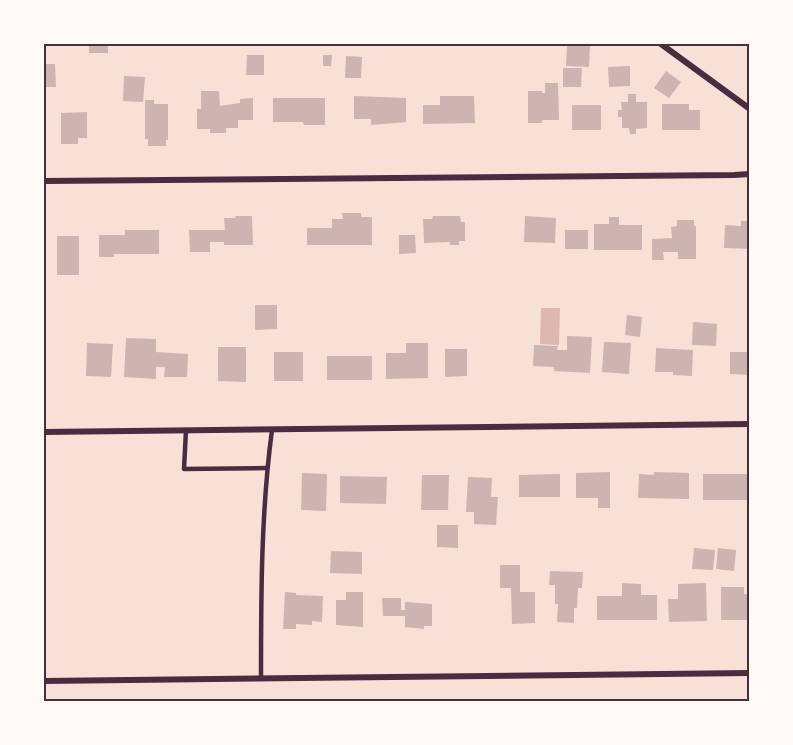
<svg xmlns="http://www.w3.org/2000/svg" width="793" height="745" font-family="'PT Sans Narrow',sans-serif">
<rect width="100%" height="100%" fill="#f7e1d7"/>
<polygon fill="#dcb8b0" points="541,308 560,308 559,345 540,344"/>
<g fill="#ccb4b1">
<rect x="89" y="44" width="19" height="9"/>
<polygon points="567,45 590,45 589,67 566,66"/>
<polygon points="247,55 264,55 264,75 246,75"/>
<polygon points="323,55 332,55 331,66 323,66"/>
<polygon points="346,56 362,57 361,78 345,78"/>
<polygon points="44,64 55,64 56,87 44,87"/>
<polygon points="630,66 630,86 609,87 608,67"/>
<polygon points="563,68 582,68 581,87 563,87"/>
<polygon points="666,71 681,82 669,98 654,88"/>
<polygon points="124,76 145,77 143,102 123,101"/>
<polygon points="545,83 558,83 559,120 542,120 542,123 528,123 528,91 542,91 542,93 545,93"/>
<polygon points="201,91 219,91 220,106 240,103 240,99 253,98 253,120 238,120 238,128 226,128 226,133 210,133 210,129 197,129 197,109 201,109"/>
<polygon points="628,94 636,94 636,102 647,102 647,128 636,129 636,134 630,134 629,128 622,128 622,117 618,117 618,110 622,110 621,102 628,102"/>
<polygon points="354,96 406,98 406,122 371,125 371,119 354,119"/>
<polygon points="440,96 474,96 475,123 423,124 423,105 440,105"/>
<polygon points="273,98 325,98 325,125 304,125 303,122 273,122"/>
<polygon points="145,100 154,100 154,104 168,104 168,140 166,140 166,146 148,146 148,139 145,139"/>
<polygon points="662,104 689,104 689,110 700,110 700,130 662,130"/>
<rect x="572" y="105" width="29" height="25"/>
<polygon points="87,112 87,138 78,138 78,144 61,144 61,113"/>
<polygon points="342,213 361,213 361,217 372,217 372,245 307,245 307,228 332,228 332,219 343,219"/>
<polygon points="236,216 252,216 253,245 224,245 224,242 210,242 210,252 190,252 189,230 225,230 224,218 235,218"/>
<polygon points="433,216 460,216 461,222 465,222 465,241 459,241 459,245 450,245 450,242 424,243 423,219 432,219"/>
<polygon points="525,216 556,218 555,243 524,242"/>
<polygon points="609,217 619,217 619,225 642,225 642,250 594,250 594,224 609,224"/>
<polygon points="677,220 694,220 694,226 696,226 696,259 678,259 678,252 663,252 664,260 652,260 652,239 672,238 671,227 677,226"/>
<polygon points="741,221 750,221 750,249 724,248 725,225 741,226"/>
<polygon points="125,230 159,230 159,254 114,254 114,257 99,257 99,235 125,235"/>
<rect x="565" y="230" width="23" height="19"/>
<polygon points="399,235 415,235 416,253 399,254"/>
<rect x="57" y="236" width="22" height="39"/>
<polygon points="255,305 277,305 277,329 255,330"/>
<polygon points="627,315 642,317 640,337 625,335"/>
<polygon points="693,322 717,324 716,346 692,345"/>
<polygon points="567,336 592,337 590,373 554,371 554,367 533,366 534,345 558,346 557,350 567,350"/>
<polygon points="126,338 156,339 156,352 188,354 187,377 164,377 165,367 156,367 156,379 124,377"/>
<polygon points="604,342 631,343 629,374 602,372"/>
<polygon points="87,343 113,344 111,377 86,376"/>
<polygon points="406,343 428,343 428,378 386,379 386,353 406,353"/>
<polygon points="218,347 246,347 246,382 218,381"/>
<polygon points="656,348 693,350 692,376 673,375 673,372 655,372"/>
<polygon points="445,349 467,349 467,376 445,377"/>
<rect x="274" y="352" width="29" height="29"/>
<polygon points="730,352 750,352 750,375 730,374"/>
<rect x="327" y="356" width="45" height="24"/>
<polygon points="610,472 610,508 598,508 598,498 576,498 576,473"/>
<polygon points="654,472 689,473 689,499 638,498 639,474 654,475"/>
<polygon points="302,473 327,474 326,511 301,510"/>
<polygon points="560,474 560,497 519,497 519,475"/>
<rect x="703" y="474" width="47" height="26"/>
<polygon points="422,475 449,475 448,510 421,510"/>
<polygon points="340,476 387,477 386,504 340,503"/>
<polygon points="468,477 492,478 491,497 498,497 496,525 474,524 474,512 466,512"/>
<polygon points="437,525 458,525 458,548 437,547"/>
<polygon points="694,548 715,550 713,570 692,569"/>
<polygon points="718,548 736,550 734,571 716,569"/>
<polygon points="331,551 362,552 362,574 330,573"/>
<polygon points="500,565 520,565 520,592 535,592 535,623 512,624 511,588 500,588"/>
<polygon points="550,571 583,572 582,588 578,588 577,608 574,608 574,623 557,622 558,604 555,604 555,585 549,585"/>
<polygon points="622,583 641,584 641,595 657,595 657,620 597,620 597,596 622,596"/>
<polygon points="706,583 707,621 669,622 668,599 678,599 678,584"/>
<polygon points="721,587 744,587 744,594 750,594 750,620 721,620"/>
<polygon points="285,592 296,593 296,595 323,596 322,622 312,621 312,625 296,624 296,629 283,629"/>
<polygon points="346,592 363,592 363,627 336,625 336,600 346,600"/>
<polygon points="382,598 401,598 401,610 405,610 405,602 432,604 432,626 424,626 424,629 405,627 405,616 383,616"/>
</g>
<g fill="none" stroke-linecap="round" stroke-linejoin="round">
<g stroke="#4a2c40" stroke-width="4.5">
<polyline points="186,430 184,469 267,468"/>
<path d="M261 679C261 596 261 512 272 430"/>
</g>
<g stroke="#4a2c40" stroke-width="6">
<polyline points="661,44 750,109"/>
<polyline points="44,181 734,175 750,174"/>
<polyline points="44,432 750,424"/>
<polyline points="44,681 750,673"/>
</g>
</g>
<rect width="793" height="745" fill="none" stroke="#fffaf5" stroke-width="90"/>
<rect x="45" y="45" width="703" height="655" fill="none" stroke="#4a2c40" stroke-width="2"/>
</svg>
